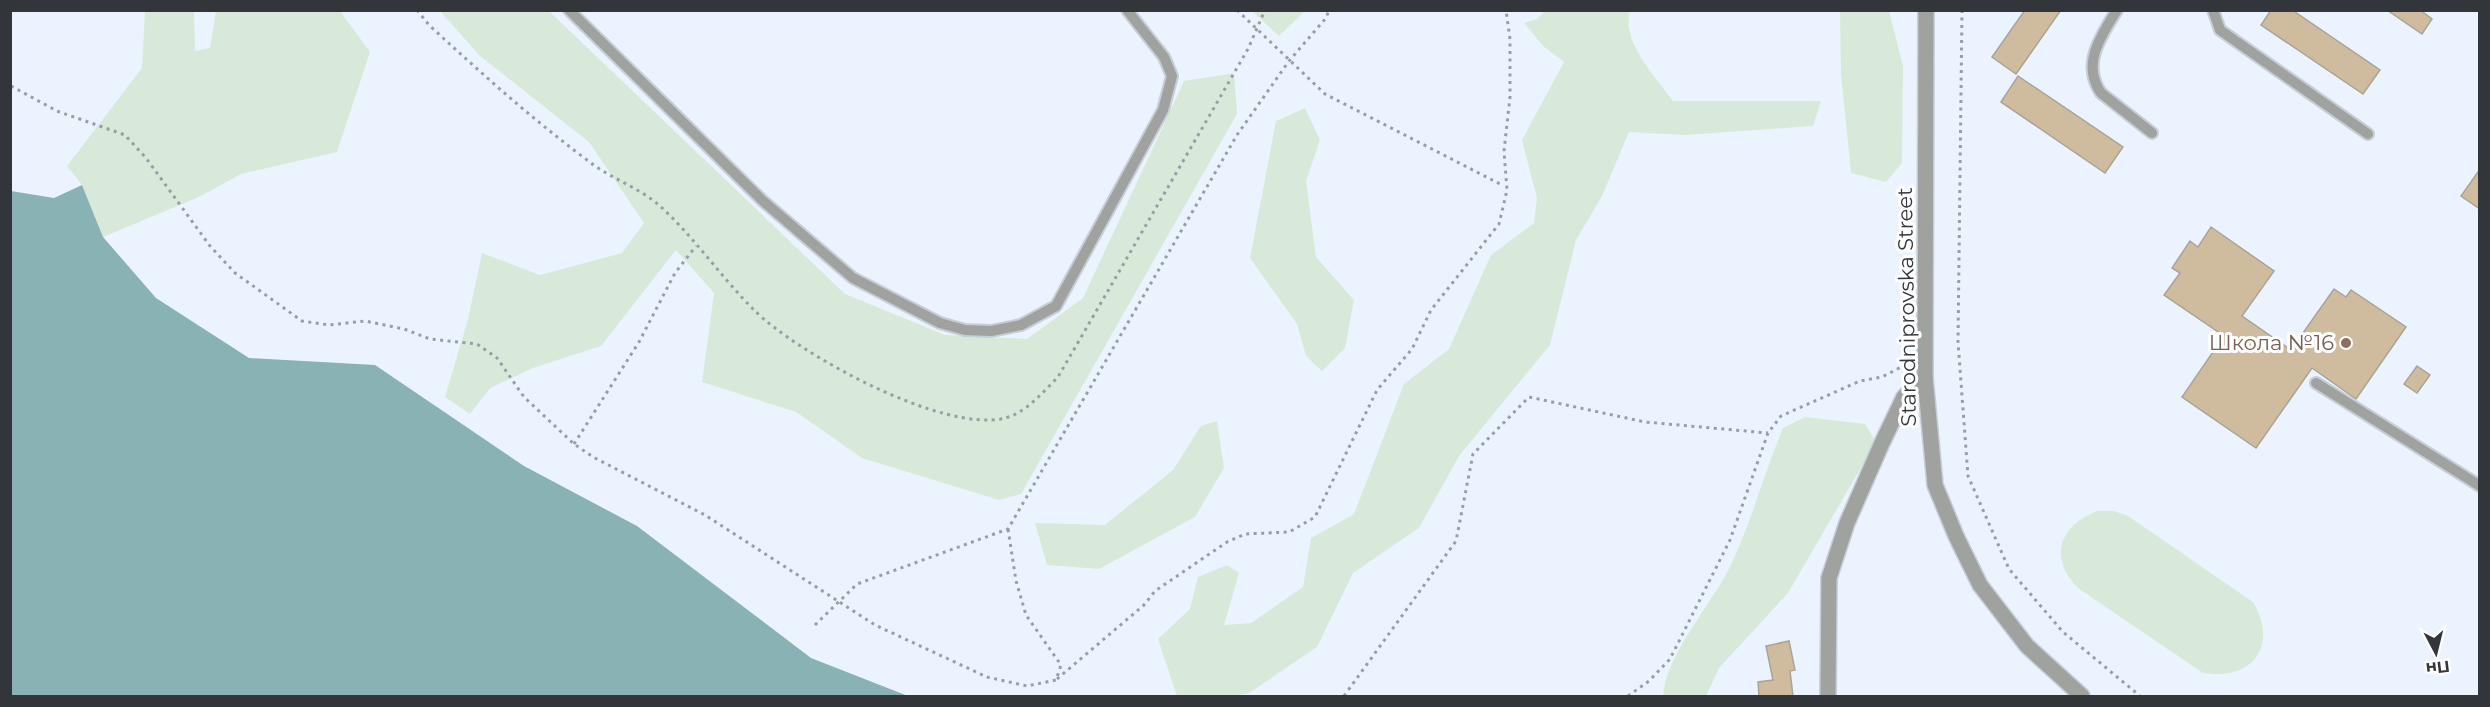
<svg xmlns="http://www.w3.org/2000/svg" width="2490" height="707" font-family="Montserrat,sans-serif">
<rect width="100%" height="100%" fill="#ebf4fe"/>
<g fill="#d8e9d9">
<polygon points="145,11 194,11 195,51 210,48 216,11 340,11 370,52 337,152 241,174 199,197 103,237 82,185 67,166 142,68"/>
<polygon points="440,11 549,11 845,294 945,335 1027,339 1083,298 1184,81 1234,73 1237,114 1021,494 999,500 862,458 796,412 702,382 714,293 676,250 601,346 533,368 490,388 470,414 445,397 468,319 482,253 540,275 622,253 644,223 589,142 480,56"/>
<polygon points="1252,11 1305,11 1279,36"/>
<path d="M1545 11H1630C1621 42 1656 77 1673 101H1821L1813 126 1685 135 1629 132 1602 196 1576 240 1550 345 1459 456 1419 528 1353 573 1317 647 1249 693 1234 696H1177L1158 639 1190 609 1198 577 1227 565 1239 573 1224 625 1251 623 1303 587 1311 538 1354 514 1404 384 1449 349 1491 255 1534 223 1537 198 1522 140 1564 62 1543 46 1524 23 1537 19Z"/>
<polygon points="1840,11 1889,11 1903,66 1902,163 1886,182 1851,173 1841,74"/>
<polygon points="1305,108 1320,140 1306,181 1316,257 1354,300 1345,348 1322,371 1306,356 1297,324 1250,258 1276,121"/>
<path d="M1805 417 1865 424 1876 442 1788 593 1719 668 1706 696H1663C1666 652 1717 599 1734 558 1753 516 1765 471 1783 428Z"/>
<polygon points="1217,421 1224,468 1195,517 1099,569 1047,565 1035,523 1105,525 1173,470 1201,426"/>
<path d="M2097 511H2114L2128 516 2253 602C2279 646 2252 681 2203 673L2078 588C2048 557 2059 526 2097 511Z"/>
</g>
<polygon fill="#88b2b4" points="82,185 103,237 156,298 249,358 375,365 524,466 637,526 811,658 908,696 11,696 11,191 54,198"/>
<g fill="#cfbc9e" stroke="#a9a398" stroke-width="1.5">
<polygon points="2025,10 2061,10 2016,74 1992,57"/>
<polygon points="2271,10 2292,10 2380,70 2363,94 2261,25"/>
<polygon points="2387,10 2420,10 2432,19 2422,34"/>
<polygon points="2018,76 2123,147 2105,173 2001,102"/>
<polygon points="2480,169 2480,209 2461,196"/>
<polygon points="2211,227 2274,271 2242,316 2291,350 2334,289 2346,297 2351,290 2406,327 2356,399 2312,368 2256,448 2182,397 2224,336 2164,295 2180,273 2172,268 2190,241 2198,247"/>
<polygon points="2417,366 2430,375 2417,393 2404,384"/>
<polygon points="1789,641 1795,670 1790,671 1793,696 1759,696 1758,682 1773,680 1766,646"/>
</g>
<g fill="none" stroke-linecap="round" stroke-linejoin="round">
<defs>
<g id="service">
<polyline points="569,10 763,201 853,278 940,323 965,330 991,331 1021,325 1056,306 1163,110 1172,76 1164,57 1127,10"/>
<path d="M2117 10C2101 36 2081 64 2101 93L2152 133"/>
<polyline points="2213,10 2220,30 2368,134"/>
<polyline points="2316,383 2480,486"/>
</g>
<polyline id="minor" points="1828,696 1829,578 1847,523 1882,443 1904,397 1925,377"/>
<polyline id="tertiary" points="1926,10 1925,377 1935,485 1956,536 1980,585 2027,646 2082,696"/>
</defs>
<use href="#service" stroke="#c6ced7" stroke-width="14"/>
<use href="#minor" stroke="#c6ced7" stroke-width="18"/>
<use href="#tertiary" stroke="#c6ced7" stroke-width="18"/>
<g stroke="#989ea5" stroke-width="3" stroke-dasharray="3 4.5" stroke-linecap="butt">
<path d="M417 10 429 25C482 74 532 119 591 163 612 179 640 188 660 206 694 237 721 277 754 310 798 354 944 434 1005 418 1026 413 1043 392 1058 377L1248 49 1265 10"/>
<polyline points="1237,10 1325,94 1502,185"/>
<polyline points="1962,10 1958,342 1968,476 2009,569 2063,632 2140,696"/>
<polyline points="11,86 57,111 125,135 146,158 210,246 235,273 302,321 329,325 365,321 404,329 430,339 477,344 497,358 524,397 574,444 593,457 705,515 875,625 987,677 1027,686 1056,680 1061,665 1026,615 1016,581 1008,529"/>
<polyline points="574,444 639,342 675,273 696,246"/>
<polyline points="815,625 857,584 1008,529 1237,135 1289,61 1326,18 1329,10"/>
<polyline points="1057,679 1144,605 1155,591 1227,542 1245,534 1289,532 1315,517 1377,390 1412,349 1431,310 1499,224 1507,190 1504,151 1510,97 1510,39 1506,10"/>
<polyline points="1344,696 1456,541 1473,454 1529,397 1645,422 1768,433"/>
<polyline points="1628,696 1649,681 1670,659 1730,540 1768,433 1781,416 1860,381 1882,377 1909,363"/>
</g>
<use href="#service" stroke="#9fa29e" stroke-width="10"/>
<use href="#minor" stroke="#9fa29e" stroke-width="15"/>
<use href="#tertiary" stroke="#9fa29e" stroke-width="15"/>
</g>
<circle fill="#8d6e63" stroke="#fff" stroke-width="2" cx="2346" cy="343" r="6"/>
<g text-anchor="middle" stroke-width="6" stroke-linejoin="round" paint-order="stroke">
<g font-size="21" fill="#323539" stroke="#fff">
<text transform="translate(1907 307) rotate(-91)" y="7">Starodniprovska Street</text>
</g>
<g font-size="21" fill="#785e54" stroke="#fff" text-anchor="end">
<text x="2334" y="350">Школа №16</text>
</g>
</g>
<rect width="2490" height="707" fill="none" stroke="#323539" stroke-width="24"/>
<g transform="translate(2436 653) rotate(173)" stroke="#ffffff" stroke-width="4.5" paint-order="stroke">
<path d="M0-4.5L10 22L0 15L-10 22Z" fill="#323539"/>
<text y="-9" font-size="16" font-weight="bold" text-anchor="middle" fill="#323539">Пн</text>
</g>
</svg>
